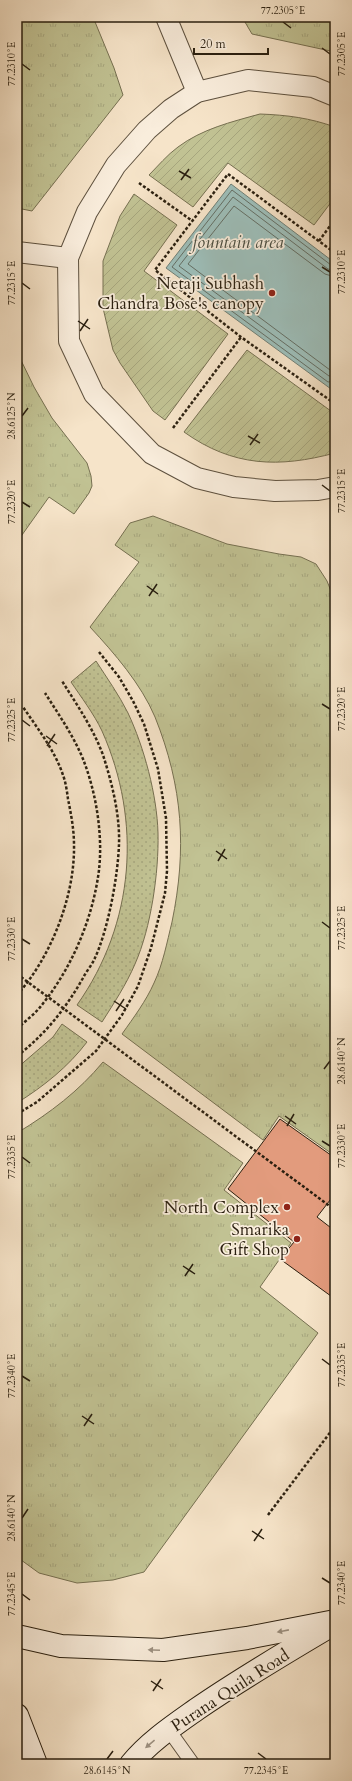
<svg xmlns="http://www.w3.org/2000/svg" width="352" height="1781" font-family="Cardo,serif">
<defs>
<pattern id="grass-dots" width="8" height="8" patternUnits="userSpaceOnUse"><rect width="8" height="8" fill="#c1c293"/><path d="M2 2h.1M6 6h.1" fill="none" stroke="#a6a67e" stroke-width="1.8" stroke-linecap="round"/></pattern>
<pattern id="park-tufts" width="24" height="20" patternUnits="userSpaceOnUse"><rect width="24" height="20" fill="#c1c293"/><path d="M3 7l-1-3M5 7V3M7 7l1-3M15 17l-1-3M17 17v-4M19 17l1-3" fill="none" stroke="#a6a67e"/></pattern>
<pattern id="garden-furrows" width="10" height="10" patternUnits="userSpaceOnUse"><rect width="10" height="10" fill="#c1c293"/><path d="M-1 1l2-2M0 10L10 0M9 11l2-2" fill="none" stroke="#a6a67e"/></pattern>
</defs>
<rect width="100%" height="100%" fill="#f6e4c9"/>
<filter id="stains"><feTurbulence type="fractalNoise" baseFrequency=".005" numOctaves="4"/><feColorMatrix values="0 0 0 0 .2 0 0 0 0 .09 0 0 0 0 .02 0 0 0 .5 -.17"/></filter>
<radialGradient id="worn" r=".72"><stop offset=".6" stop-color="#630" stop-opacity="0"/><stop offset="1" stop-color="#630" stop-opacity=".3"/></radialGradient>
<g fill="url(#grass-dots)" stroke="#767051">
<path d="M96 661C107 678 119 695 128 713 144 747 157 795 158 833 159 872 151 928 135 964 126 985 114 1003 102 1022L77 1005C135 923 142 821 102 731 94 714 81 697 71 682Z"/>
<path d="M62 1024 87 1042C68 1067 44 1086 17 1103V1068L53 1037Z"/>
</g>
<g fill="url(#park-tufts)" stroke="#767051">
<polygon points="17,17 93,17 114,68 123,95 32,211 17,208"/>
<polygon points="242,17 335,17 335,52 252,34"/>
<polygon points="17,352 34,387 52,418 87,463 91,476 92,486 89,493 74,514 49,497 17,542"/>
<path d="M153 516 227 544 279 554 301 557 316 564 327 581 335 601V1156L279 1116 263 1140 122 1034C134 1017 146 1001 154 983 163 964 167 942 172 922 187 849 183 787 155 717 141 684 115 654 90 627L139 562 115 545 130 523Z"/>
<path d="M103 1062 243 1163 224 1190 291 1243 260 1287 318 1333 144 1572 113 1580 77 1583 39 1573 17 1557V1133C50 1113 79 1091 103 1062Z"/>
</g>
<g fill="url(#garden-furrows)" stroke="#767051">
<path d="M260 114C287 115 310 118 335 127V197L314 225 228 163 193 207 149 175C158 166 167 155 178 147 202 129 231 122 260 114Z"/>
<polygon points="134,194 177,225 144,271 228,334 165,420 153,411 120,363 113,350 103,308 103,261 120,216"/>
<path d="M247 350 335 414V453C279 468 233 467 184 432Z"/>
</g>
<polygon fill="#9dbeb9" stroke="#6f7e75" points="231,184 335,263 335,383 331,389 166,268"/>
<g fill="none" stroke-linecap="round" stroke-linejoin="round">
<g stroke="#646e64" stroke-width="1">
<polyline points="335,266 331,265 232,190 172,267 328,382 335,381"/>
<polyline points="335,271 328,269 233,197 179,266 329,376 335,376"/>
<polyline points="335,277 325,274 234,206 188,264 330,370 335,370"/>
</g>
</g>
<polygon fill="#e29b7d" stroke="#2a1f0f" points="280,1119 335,1158 335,1196 334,1195 317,1217 335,1231 335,1299 280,1259 294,1242 228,1189"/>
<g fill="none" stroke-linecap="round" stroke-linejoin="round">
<defs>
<polyline id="service" points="168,1729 193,1764"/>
<g id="pedestrian">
<polyline points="166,17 197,92"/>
<polyline points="335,96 313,87 248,80 197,92 171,109 147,130 116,165 87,212 68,258 69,341 94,394 152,454 197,478 234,487 275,491 318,490 335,487"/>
<polyline points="17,252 68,258"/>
</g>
<g id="secondary">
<polyline points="17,1636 61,1646 163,1650 247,1638 335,1621"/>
<polyline points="17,1715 36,1764"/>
<path d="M131 1764C149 1742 173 1726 197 1709 239 1680 283 1654 327 1628"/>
</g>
</defs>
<use href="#service" stroke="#5d503e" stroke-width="15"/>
<use href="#pedestrian" stroke="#5d503e" stroke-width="22"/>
<use href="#secondary" stroke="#2a1f0f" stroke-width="24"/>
<g stroke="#2a1f0f" stroke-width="2.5" stroke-dasharray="3 2" stroke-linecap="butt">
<polyline points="139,183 191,220"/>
<polyline points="319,241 335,219"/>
<polyline points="335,253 228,174 155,270 241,337 331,401 335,396"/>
<polyline points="173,428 241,337"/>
<polyline points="17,824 17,852"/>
<polyline points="17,974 335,1210"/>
<path d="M17 995C51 957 75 896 74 845 74 829 71 814 68 799 67 792 66 783 63 775 55 751 38 729 23 707"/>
<path d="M17 1029C25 1021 35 1014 41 1006 72 968 93 918 99 870 103 834 96 792 83 759 73 735 59 715 45 693"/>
<path d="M17 1056C45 1035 66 1008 83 978 86 972 91 966 94 960 108 931 118 876 119 844 120 815 112 783 103 755 93 728 77 705 62 681"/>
<polyline points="17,1114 37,1102 96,1051 122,1015 138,986 151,948 165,893 167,871 166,818 158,769 144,724 133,701 119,677 99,652"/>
<polyline points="268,1515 335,1426"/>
</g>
<use href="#service" stroke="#f9eddc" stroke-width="13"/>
<use href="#pedestrian" stroke="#f9eddc" stroke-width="20"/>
<use href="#secondary" stroke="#f9eddc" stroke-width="22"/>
</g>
<defs><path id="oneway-solid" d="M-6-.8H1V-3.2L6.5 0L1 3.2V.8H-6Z"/></defs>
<g fill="#9c9080">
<use href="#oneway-solid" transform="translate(283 1631) rotate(169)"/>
<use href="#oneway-solid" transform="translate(154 1650) rotate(-178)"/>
<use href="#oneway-solid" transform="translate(150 1744) rotate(140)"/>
</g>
<path fill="none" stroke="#2a1f0f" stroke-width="1.5" d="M283 22 291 28M322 48 330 54M22 64 30 70M179 171 191 178M181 180 189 169M322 267 330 272M22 283 30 289M78 321 90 329M80 331 88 319M22 416 28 408M248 436 260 443M250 445 258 434M322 485 330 491M22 502 30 507M147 586 158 594M149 596 157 584M322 704 330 709M22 720 30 726M46 736 57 744M47 746 55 734M216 851 227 859M218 861 225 849M322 922 330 928M22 939 30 944M114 1001 126 1009M116 1011 124 999M324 1069 330 1061M285 1116 296 1124M287 1126 294 1114M322 1141 330 1146M22 1157 30 1163M183 1266 195 1274M185 1276 193 1264M322 1359 330 1365M22 1376 30 1381M82 1416 94 1424M84 1426 92 1414M22 1518 28 1509M252 1531 264 1539M254 1541 262 1529M322 1578 330 1583M22 1594 30 1600M151 1681 163 1689M153 1691 161 1679M258 1753 266 1759M107 1759 113 1751"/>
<g fill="#8f2418" stroke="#f9eddc" stroke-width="1.5">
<circle cx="272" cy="293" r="4"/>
<circle cx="287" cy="1207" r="4"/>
<circle cx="297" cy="1239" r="4"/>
</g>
<g text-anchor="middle" stroke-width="3.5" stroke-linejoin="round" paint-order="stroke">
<g font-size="17" fill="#2a1f0f" stroke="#f9eddc" text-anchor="end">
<text x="264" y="289">Netaji Subhash<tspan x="264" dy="20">Chandra Bose's canopy</tspan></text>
<text x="279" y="1213">North Complex</text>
<text x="289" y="1235">Smarika<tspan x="289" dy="20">Gift Shop</tspan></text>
</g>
<g font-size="17" fill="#2a1f0f" stroke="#f9eddc">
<text transform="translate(230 1690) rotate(-33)" y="6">Purana Quila Road</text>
</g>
<g font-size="18" font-style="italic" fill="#4c4f42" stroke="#f9eddc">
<text x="238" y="248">fountain area</text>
</g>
</g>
<rect width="352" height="1781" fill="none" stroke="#f6e4c9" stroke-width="44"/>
<path d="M194 48v6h74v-6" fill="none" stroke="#2a1f0f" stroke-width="2"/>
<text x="200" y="48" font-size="12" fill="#2a1f0f" stroke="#f9eddc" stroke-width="3" paint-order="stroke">20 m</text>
<rect x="22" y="22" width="308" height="1737" fill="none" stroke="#2a1f0f" stroke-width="1.5"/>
<g font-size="10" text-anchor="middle" fill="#2a1f0f">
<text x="283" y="14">77.2305°E</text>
<text transform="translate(341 54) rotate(-90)" y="4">77.2305°E</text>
<text transform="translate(11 64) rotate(-90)" y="4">77.2310°E</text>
<text transform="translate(341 272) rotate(-90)" y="4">77.2310°E</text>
<text transform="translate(11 283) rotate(-90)" y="4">77.2315°E</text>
<text transform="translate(11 416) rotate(-90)" y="4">28.6125°N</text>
<text transform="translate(341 491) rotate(-90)" y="4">77.2315°E</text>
<text transform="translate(11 502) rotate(-90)" y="4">77.2320°E</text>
<text transform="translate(341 709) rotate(-90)" y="4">77.2320°E</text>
<text transform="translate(11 720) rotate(-90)" y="4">77.2325°E</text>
<text transform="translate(341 928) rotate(-90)" y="4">77.2325°E</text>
<text transform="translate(11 939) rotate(-90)" y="4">77.2330°E</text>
<text transform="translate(341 1061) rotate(-90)" y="4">28.6140°N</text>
<text transform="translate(341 1146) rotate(-90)" y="4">77.2330°E</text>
<text transform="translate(11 1157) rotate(-90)" y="4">77.2335°E</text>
<text transform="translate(341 1365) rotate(-90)" y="4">77.2335°E</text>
<text transform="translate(11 1376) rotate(-90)" y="4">77.2340°E</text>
<text transform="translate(11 1518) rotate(-90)" y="4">28.6140°N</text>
<text transform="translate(341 1583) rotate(-90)" y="4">77.2340°E</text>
<text transform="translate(11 1594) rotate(-90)" y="4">77.2345°E</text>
<text x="107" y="1774">28.6145°N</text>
<text x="266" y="1774">77.2345°E</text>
</g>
<rect width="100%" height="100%" filter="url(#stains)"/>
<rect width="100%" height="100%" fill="url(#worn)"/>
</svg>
